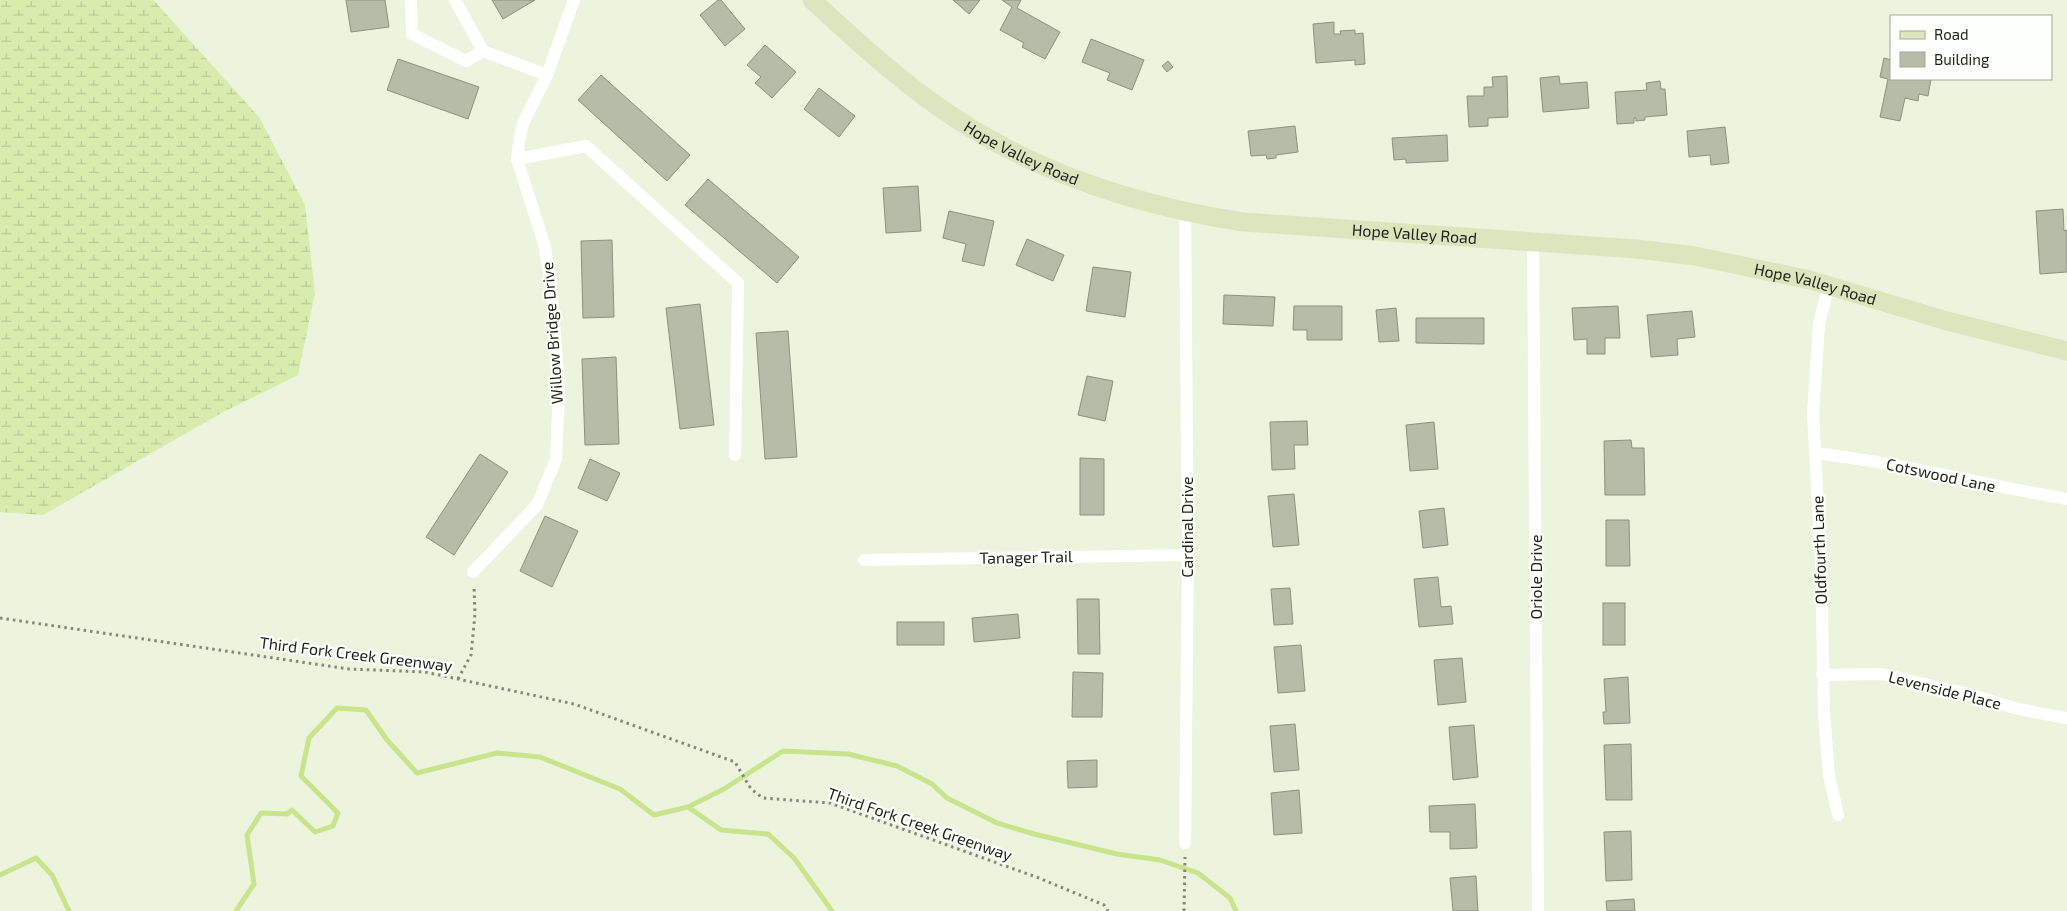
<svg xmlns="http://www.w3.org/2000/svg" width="2067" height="911" font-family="'Exo 2',sans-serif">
<defs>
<pattern id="wetland-marsh" width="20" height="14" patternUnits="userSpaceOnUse" patternTransform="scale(1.25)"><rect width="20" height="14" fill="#d8ecae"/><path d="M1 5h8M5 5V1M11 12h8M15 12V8" fill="none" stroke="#b9ca95"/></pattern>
</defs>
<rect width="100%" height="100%" fill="#ecf4de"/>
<polygon fill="url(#wetland-marsh)" points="0,0 153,0 157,4 259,117 305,205 315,293 298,375 225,411 43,515 0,512"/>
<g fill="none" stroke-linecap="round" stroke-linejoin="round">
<g stroke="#c9e48d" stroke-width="5">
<polyline points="688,807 724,789 783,751 848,754 897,766 932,784 947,798 997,823 1034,834 1117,854 1160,860 1198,873 1230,898 1236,911"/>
<polyline points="0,875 36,858 52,875 69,911"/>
<polyline points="236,911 254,884 247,835 261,813 287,814 292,810 315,832 333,826 338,813 301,776 309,738 337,708 366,710 387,740 417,773 497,753 540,757 620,789 654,815 688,807 721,830 768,834 794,858 832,911"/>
</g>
</g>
<g fill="#b5bca7" stroke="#8b927e">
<polygon points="346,0 385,0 389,27 351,32"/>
<polygon points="492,0 535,0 503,19"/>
<polygon points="718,0 721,0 745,29 725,46 700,15"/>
<polygon points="953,0 980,0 969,14"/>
<polygon points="1002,0 1021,0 1017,8 1060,32 1045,59 1022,47 1024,43 1000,30 1012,7"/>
<polygon points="1334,22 1334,34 1341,34 1340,31 1355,30 1355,34 1363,33 1365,64 1355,65 1355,60 1316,63 1313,24"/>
<polygon points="1091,39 1144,60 1132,90 1107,80 1110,73 1082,62"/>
<polygon points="765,45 796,72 772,98 755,83 761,77 747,65"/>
<polygon points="1884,58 1891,60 1891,79 1931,79 1928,96 1919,94 1918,101 1905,98 1900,121 1880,117 1888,79 1880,77"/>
<polygon points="398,59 479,87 468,119 387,90"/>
<polygon points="1168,61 1173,67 1167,72 1162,66"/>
<polygon points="601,75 690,155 667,181 578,100"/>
<polygon points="1507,76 1508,117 1488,118 1488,126 1469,127 1467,96 1484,96 1484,87 1493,87 1492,77"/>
<polygon points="1559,76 1560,84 1587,82 1589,108 1543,112 1540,78"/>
<polygon points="1660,81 1661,89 1665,89 1667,115 1645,117 1645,120 1636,121 1636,118 1634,118 1634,123 1617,124 1615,92 1647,90 1646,83"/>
<polygon points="819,88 855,116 839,137 804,109"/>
<polygon points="1295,126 1298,152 1276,155 1276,158 1267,159 1266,155 1251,156 1248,131"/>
<polygon points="1725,127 1729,163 1711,165 1710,155 1689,157 1687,131"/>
<polygon points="1447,135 1448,161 1406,163 1406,159 1394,160 1392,138"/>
<polygon points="708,179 799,257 777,283 685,205"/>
<polygon points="918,186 921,231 886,233 883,188"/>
<polygon points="2063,209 2064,231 2067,230 2067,272 2040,274 2036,211"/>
<polygon points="949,211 994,221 984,266 962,261 966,244 943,238"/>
<polygon points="1027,239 1064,255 1053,281 1016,265"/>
<polygon points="612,240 614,317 583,318 581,241"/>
<polygon points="1093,267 1131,272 1125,317 1086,311"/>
<polygon points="1224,295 1275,297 1273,326 1223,324"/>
<polygon points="700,304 714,425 680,429 666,308"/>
<polygon points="1294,306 1342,306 1342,340 1307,340 1307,330 1293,330"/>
<polygon points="1618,306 1620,338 1605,338 1605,354 1587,354 1587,339 1574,340 1572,308"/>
<polygon points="1396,308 1399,341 1379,342 1376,310"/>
<polygon points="1692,311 1695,337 1677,339 1678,355 1651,357 1647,315"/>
<polygon points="1416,318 1484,318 1484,344 1416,343"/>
<polygon points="788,331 797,457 765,459 756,333"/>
<polygon points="616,357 619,444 585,445 582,359"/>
<polygon points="1087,376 1113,381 1105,421 1078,415"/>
<polygon points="1307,421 1308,445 1294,445 1295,469 1272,470 1270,422"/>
<polygon points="1434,422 1438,469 1410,471 1406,425"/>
<polygon points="1631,440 1632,448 1644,448 1645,495 1605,495 1604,441"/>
<polygon points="480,454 508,472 454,555 426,537"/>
<polygon points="1080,458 1104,459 1104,515 1080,515"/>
<polygon points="590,459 620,473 607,501 578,488"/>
<polygon points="1294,494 1299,545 1273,547 1268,496"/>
<polygon points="1444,508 1448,545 1423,548 1419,511"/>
<polygon points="545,516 578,531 552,587 520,571"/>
<polygon points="1606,520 1629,520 1630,566 1606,566"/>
<polygon points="1438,577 1441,607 1451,606 1453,624 1419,627 1414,579"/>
<polygon points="1290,588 1293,624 1274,625 1271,589"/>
<polygon points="1077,599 1099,599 1100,654 1078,654"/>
<rect x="1603" y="603" width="22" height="42"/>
<polygon points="1018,614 1020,638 974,642 972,618"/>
<rect x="897" y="622" width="47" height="23"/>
<polygon points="1301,645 1305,691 1278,693 1274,647"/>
<polygon points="1462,658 1466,702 1438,705 1434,660"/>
<polygon points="1073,672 1103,673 1102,717 1072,717"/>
<polygon points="1628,677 1630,723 1604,724 1603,712 1606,712 1604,679"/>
<polygon points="1295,724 1299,770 1274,772 1270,726"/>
<polygon points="1474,725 1478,777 1453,780 1449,727"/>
<polygon points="1631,744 1632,800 1606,800 1604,745"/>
<polygon points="1097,760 1097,787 1068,788 1067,761"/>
<polygon points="1299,790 1302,833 1274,835 1271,793"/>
<polygon points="1475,804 1477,848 1450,849 1450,832 1430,832 1429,806"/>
<polygon points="1631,831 1632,880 1606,881 1604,832"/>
<polygon points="1476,876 1478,911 1453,911 1450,878"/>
<polygon points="1634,899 1635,911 1607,911 1606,901"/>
</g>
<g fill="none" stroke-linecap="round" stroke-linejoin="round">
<g stroke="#83887a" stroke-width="3" stroke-dasharray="2.5 4" stroke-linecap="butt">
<polyline points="0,618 349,669 425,672 574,704 735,762 751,789 763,798 830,803 1039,878 1104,905 1108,911"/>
<polyline points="458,679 471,655 475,614 474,586"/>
<polyline points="1184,911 1185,857"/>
</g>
<g stroke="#fff" stroke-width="12">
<polyline points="411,0 412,34 466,61 483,51"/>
<polyline points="455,0 483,51 547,75"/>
<polyline points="517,159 586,146 738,283 735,455"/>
<polyline points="1185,212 1188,555 1185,843"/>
<polyline points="1533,242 1538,911"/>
<polyline points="1829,285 1819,324 1813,414 1821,561 1824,713 1829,775 1838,815"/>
<path d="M1815 453C1900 463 1983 485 2067 499"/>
<polyline points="864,560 1188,555"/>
<polyline points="473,572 537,505 556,459 559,388 552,294 545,247 517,159 520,136 524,121 547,75 574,0"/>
<polyline points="1822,675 1882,674 1968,694 2018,709 2067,718"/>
</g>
<path stroke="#dce6be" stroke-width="19" id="s1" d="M812 0C851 36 890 72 933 103 1024 169 1133 205 1243 222L1637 249 1695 256 1810 280 1947 321 2067 351"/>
</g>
<g text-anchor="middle" stroke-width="4.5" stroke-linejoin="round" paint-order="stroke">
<g font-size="16" fill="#1e2019" stroke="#fdfffa">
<text dy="6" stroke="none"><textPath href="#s1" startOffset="261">Hope Valley Road</textPath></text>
<text dy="6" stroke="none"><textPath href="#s1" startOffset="666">Hope Valley Road</textPath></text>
<text dy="6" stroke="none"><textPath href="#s1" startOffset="1071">Hope Valley Road</textPath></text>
<text transform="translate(552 333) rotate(-94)" y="6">Willow Bridge Drive</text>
<text transform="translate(1941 475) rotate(12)" y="6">Cotswood Lane</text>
<text transform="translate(1187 527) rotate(-90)" y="6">Cardinal Drive</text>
<text transform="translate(1819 550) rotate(-92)" y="6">Oldfourth Lane</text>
<text transform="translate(1026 557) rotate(-1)" y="6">Tanager Trail</text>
<text transform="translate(1536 577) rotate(-90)" y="6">Oriole Drive</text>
<text transform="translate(356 654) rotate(7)" y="6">Third Fork Creek Greenway</text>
<text transform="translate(1945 690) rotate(14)" y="6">Levenside Place</text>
<text transform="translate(920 824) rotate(19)" y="6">Third Fork Creek Greenway</text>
</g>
</g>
<rect x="1890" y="15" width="162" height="65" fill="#fdfffa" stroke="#a4a6a0"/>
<rect x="1900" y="31" width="25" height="8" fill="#dce6be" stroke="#a4a6a0"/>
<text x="1934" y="40" font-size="15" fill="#1e2019">Road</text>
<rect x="1900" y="52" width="25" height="15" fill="#b5bca7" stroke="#a4a6a0"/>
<text x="1934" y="65" font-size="15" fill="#1e2019">Building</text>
</svg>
